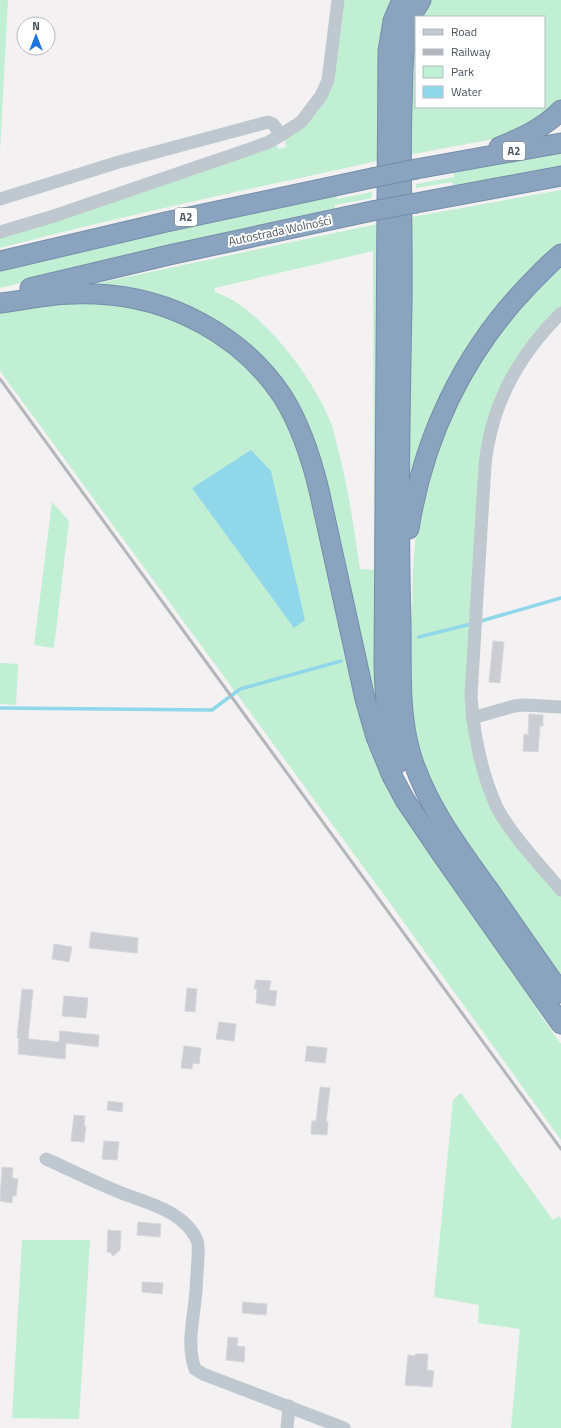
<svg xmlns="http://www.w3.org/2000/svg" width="561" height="1428" font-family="'Titillium Web',sans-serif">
<rect width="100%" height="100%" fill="#f3f1f1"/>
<g fill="#c1efd3" fill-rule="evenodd">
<polygon points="0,0 8,0 0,151"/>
<path d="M343 0H395L382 160C254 188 126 215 0 248V237L276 145 279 149 286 147 285 140 287 138 319 109Z"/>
<polygon points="426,0 561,0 561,103 547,117 499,138 408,155 408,71 416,20 416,107 544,107 544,17 417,17"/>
<polygon points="561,150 561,169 454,190 452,182 416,188 416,184 454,177 453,169"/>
<polygon points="561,190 561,249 491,320 407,512 406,218"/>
<polygon points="372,192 372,198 335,205 335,212 130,256 0,288 0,269 335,193 337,199"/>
<path d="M382 223 385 747 318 456 244 344 84 286ZM373 251 374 570 360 569C354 530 349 491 339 453 336 443 335 433 331 423 314 379 262 308 215 292V288Z"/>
<polygon points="561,262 561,310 500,387 495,397 468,704 484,786 561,895 561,975 460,835 433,793 420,759 414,729 410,697 413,568 417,521 424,489 451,410 495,333"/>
<polygon points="109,301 190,323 249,365 280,404 307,465 362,709 490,935 544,1020 561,1044 561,1140 384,895 0,371 0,312 52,302"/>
<polygon points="52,502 69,521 54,648 34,645"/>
<polygon points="0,663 18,664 16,705 0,704"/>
<polygon points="461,1093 553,1220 559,1216 561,1219 561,1428 511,1428 520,1329 478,1323 479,1305 434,1297 453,1100"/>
<polygon points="22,1240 90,1240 79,1419 12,1418"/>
</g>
<polygon fill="#90d7ea" points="251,450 271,471 305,620 294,628 192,488"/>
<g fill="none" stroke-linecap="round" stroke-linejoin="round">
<g stroke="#90d7ea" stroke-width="3.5">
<polyline points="481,621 561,598"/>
<polyline points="419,637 471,624"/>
<polyline points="0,708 212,710 240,689 341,661"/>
</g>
</g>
<g fill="#cbcdd3" stroke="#d5d7dc">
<polygon points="493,641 504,642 500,683 489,682"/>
<polygon points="529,714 543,715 543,726 540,726 538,752 523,751 524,734 528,735"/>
<polygon points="91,932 138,938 137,953 89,948"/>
<polygon points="54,944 72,947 69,962 52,959"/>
<polygon points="256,980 271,981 269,990 277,991 275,1006 256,1003 257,989 254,989"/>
<polygon points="187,988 197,989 195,1012 185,1011"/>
<polygon points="22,989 33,990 28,1039 59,1042 60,1031 99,1035 98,1047 66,1043 65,1059 18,1054 19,1038 17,1038"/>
<polygon points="64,996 88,998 86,1018 62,1016"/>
<polygon points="219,1022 236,1024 234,1041 216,1039"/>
<polygon points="184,1046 201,1048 199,1064 193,1063 192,1069 181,1068"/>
<polygon points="307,1046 327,1048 325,1063 305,1061"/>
<polygon points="320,1087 330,1088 326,1122 328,1122 327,1135 311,1134 312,1121 316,1121"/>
<polygon points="108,1101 123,1103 122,1112 107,1110"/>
<polygon points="74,1115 85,1116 84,1126 86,1126 84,1142 71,1141"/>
<polygon points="104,1141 119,1142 117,1160 102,1159"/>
<polygon points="2,1167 13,1168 12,1178 18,1179 16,1196 13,1196 12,1203 0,1201"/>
<polygon points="138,1222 161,1224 160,1237 137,1235"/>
<polygon points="108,1230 121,1231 120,1250 113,1256 110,1252 107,1252"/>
<polygon points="142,1282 163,1283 162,1294 142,1292"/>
<polygon points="243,1302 267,1304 266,1315 242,1313"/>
<polygon points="228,1337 238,1338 237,1346 245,1347 244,1362 226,1360"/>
<polygon points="415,1354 428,1354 427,1370 434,1371 432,1387 405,1385 408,1355 415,1356"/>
</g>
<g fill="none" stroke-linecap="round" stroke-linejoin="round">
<defs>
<g id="highway">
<path d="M421 0C412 13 407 28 405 44 402 64 403 86 402 106 400 173 403 239 402 305 400 410 398 515 401 619 402 665 398 711 411 755 427 806 458 847 489 890 513 924 537 959 561 993"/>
<path d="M499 147C521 138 544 128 561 110"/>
<polyline points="416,169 561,143"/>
<polyline points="416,203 561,176"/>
<polyline points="0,261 166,222 372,178"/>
<polyline points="30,288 169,255 372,211"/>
<path d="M0 303C13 302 26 299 39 297 58 294 77 293 96 294 170 297 242 335 283 397 301 426 311 457 319 490L365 699 376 737 392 776 405 800 443 856 561 1024"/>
<path d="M409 529C423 439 463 354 526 288 537 277 548 264 561 254"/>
<path d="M398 763C387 732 385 699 384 666L388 51 393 21 402 0"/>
</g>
</defs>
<use href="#highway" stroke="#758eaa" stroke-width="21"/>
<g stroke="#bfc8cf" stroke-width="13">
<polyline points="0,199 119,162 268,122 273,124 281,135"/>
<polyline points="0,232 54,216 267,143 281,135 301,122 321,96 328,80 338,0"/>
<path d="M561 313C524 350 497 393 488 445 485 457 485 469 484 481L471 696C473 727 478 756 488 785 491 793 494 801 497 808 514 838 539 864 561 890"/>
<polyline points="472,718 514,706 524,705 561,707"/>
<path d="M46 1159C71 1170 94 1182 119 1192 146 1203 183 1210 197 1240 200 1245 196 1283 196 1291 194 1317 186 1344 195 1369L203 1374 344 1428"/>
<polyline points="287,1428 289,1406"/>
</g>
<use href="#highway" stroke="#8aa3be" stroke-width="19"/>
<polyline stroke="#b3b6bb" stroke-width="3" points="0,379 561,1149"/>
<defs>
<g id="highway-bridge">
<polyline points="372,178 416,169"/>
<polyline points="372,211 416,203"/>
</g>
</defs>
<use href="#highway-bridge" stroke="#758eaa" stroke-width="21" stroke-linecap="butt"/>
<use href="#highway-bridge" stroke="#8aa3be" stroke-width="19"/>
</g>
<g text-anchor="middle" stroke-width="4" stroke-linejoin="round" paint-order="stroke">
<g fill="#fff" stroke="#80878e" stroke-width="1">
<rect x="503" y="142" width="22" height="18" rx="3"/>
<rect x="175" y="208" width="22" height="18" rx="3"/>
</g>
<g font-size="11" font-weight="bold" fill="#49545e">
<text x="514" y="155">A2</text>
<text x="186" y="221">A2</text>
</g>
<g font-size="12" fill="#49545e" stroke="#fff">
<text transform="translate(280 231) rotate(-12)" y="4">Autostrada Wolności</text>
</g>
</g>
<rect x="415" y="16" width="130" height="92" fill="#ffffff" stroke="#b6bbbf"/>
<rect x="423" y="29" width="20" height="6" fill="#bfc8cf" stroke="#b6bbbf"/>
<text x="451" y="36" font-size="12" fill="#49545e">Road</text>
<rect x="423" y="49" width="20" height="6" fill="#b3b6bb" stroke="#b6bbbf"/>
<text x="451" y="56" font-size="12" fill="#49545e">Railway</text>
<rect x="423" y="66" width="20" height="12" fill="#c1efd3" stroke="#b6bbbf"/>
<text x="451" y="76" font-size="12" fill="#49545e">Park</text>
<rect x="423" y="86" width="20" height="12" fill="#90d7ea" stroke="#b6bbbf"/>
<text x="451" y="96" font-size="12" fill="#49545e">Water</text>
<g transform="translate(36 36)"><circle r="19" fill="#ffffff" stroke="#b6bbbf"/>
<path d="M0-3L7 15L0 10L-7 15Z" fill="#1e73e0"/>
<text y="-6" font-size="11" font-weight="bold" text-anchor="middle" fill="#49545e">N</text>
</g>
</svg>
